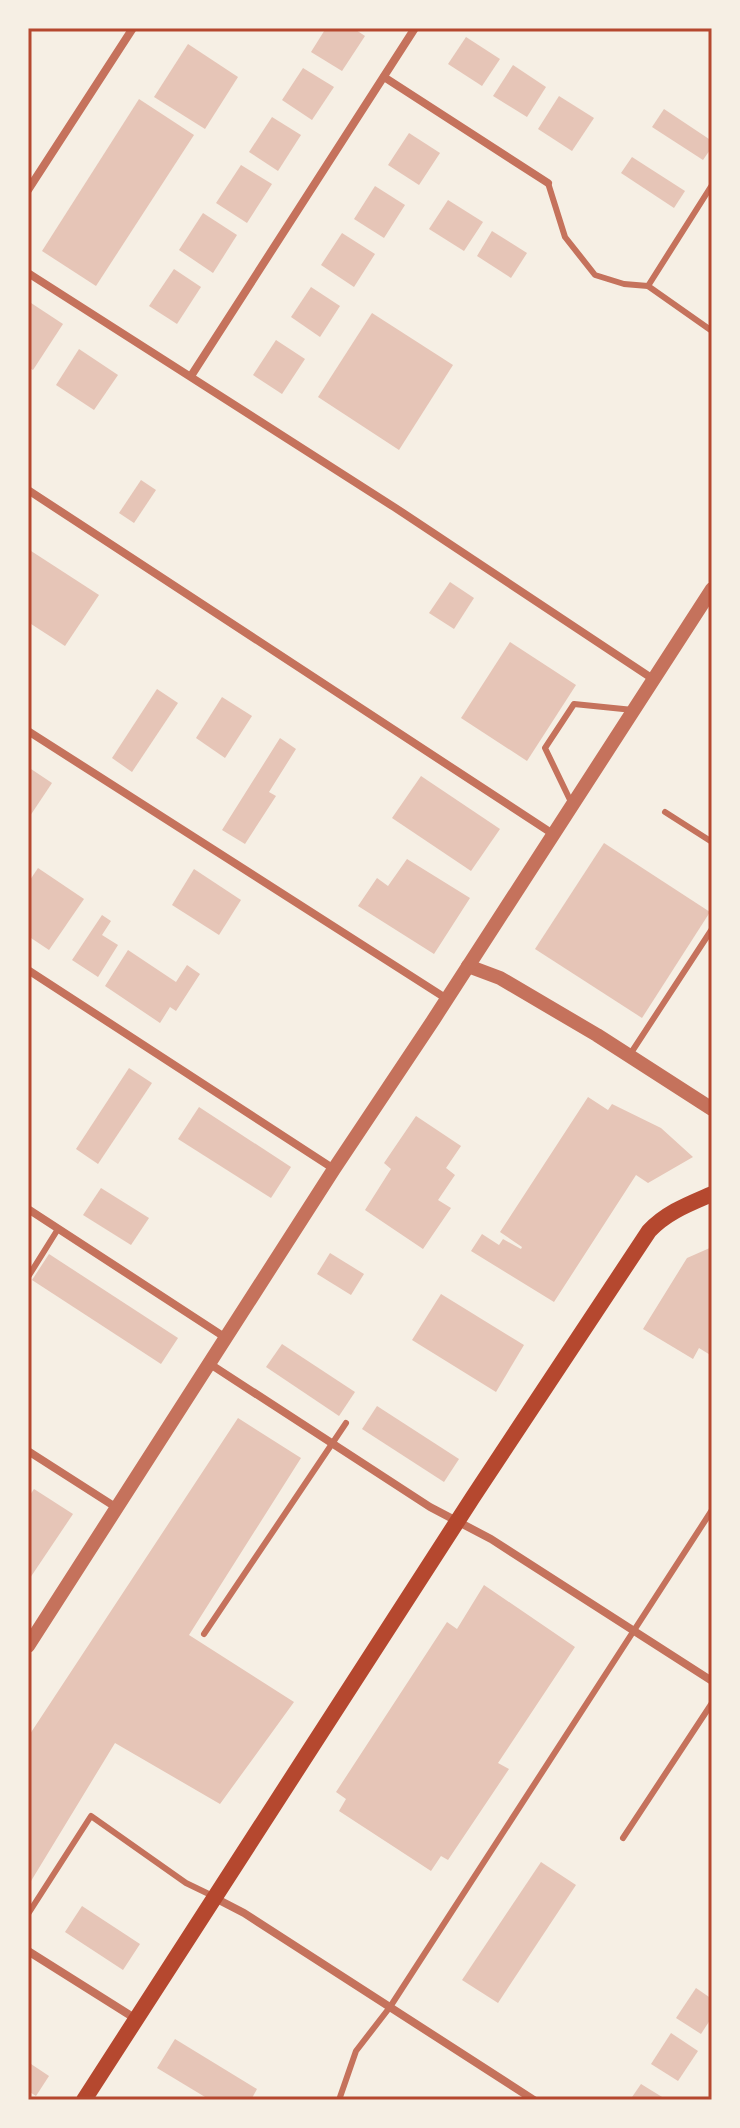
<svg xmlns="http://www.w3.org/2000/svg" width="740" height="2128" font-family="'Work Sans',sans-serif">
<rect width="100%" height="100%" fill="#f6efe4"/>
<g fill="#e6c5b7">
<polygon points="326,28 353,28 365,36 342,71 311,52"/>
<polygon points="466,37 500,59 482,86 448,64"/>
<polygon points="188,44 238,77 205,129 154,97"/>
<polygon points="513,65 546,87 527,117 493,96"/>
<polygon points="303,68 334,87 312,120 282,100"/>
<polygon points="559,96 594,118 572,151 538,129"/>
<polygon points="139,99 194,135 96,286 42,251"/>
<polygon points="664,109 712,141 712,147 703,160 652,127"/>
<polygon points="272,117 301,135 278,171 249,152"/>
<polygon points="409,133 440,153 419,185 388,165"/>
<polygon points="632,157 685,191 674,208 621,173"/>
<polygon points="241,165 272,184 247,223 216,203"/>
<polygon points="375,186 405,205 384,238 354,219"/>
<polygon points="448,200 483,222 464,251 429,229"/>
<polygon points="203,213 237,235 213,273 179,250"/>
<polygon points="492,231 527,253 511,278 477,256"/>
<polygon points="342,233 375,254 354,287 321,265"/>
<polygon points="174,269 201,287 177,324 149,306"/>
<polygon points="311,287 340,306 320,337 291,317"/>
<polygon points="28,301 63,324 33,370 28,367"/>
<polygon points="372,313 453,365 399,450 318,397"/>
<polygon points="276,340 305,359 282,394 253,375"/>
<polygon points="79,349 118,375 94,410 56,385"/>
<polygon points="141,480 156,490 134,523 119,513"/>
<polygon points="28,549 99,595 65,646 28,622"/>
<polygon points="450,582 474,598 454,629 429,613"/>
<polygon points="510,642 576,685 527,761 461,718"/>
<polygon points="157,689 178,703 132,772 112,758"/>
<polygon points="222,697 252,716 225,758 196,738"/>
<polygon points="280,738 296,749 269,792 276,796 245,844 222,830"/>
<polygon points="28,767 52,783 28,819"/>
<polygon points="421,776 500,829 471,871 392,818"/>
<polygon points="604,843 710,912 642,1018 535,949"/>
<polygon points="407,859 470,898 434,954 358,906 377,878 388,886"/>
<polygon points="38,868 84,899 49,950 28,936 28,883"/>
<polygon points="194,869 241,900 219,935 172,905"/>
<polygon points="102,915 111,921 102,935 118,945 98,977 72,960"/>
<polygon points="128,950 176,982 187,965 200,974 176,1011 170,1007 160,1023 105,986"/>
<polygon points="129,1068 152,1083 98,1164 76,1149"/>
<polygon points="588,1097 608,1110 612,1104 661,1128 693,1157 648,1183 636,1175 554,1302 471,1251 482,1234 499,1245 503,1239 521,1249 522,1247 500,1232"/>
<polygon points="199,1107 291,1167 271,1198 178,1139"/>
<polygon points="416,1116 461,1146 446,1168 455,1175 438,1200 451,1208 423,1249 365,1210 391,1169 384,1163"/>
<polygon points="101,1188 149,1218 131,1245 83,1215"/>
<polygon points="712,1247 712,1356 699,1348 693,1359 643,1329 687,1258"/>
<polygon points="330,1253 364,1274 351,1295 317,1274"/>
<polygon points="49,1254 178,1338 161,1364 32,1280"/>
<polygon points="441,1294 524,1345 496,1392 412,1340"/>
<polygon points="282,1344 355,1392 339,1416 266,1367"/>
<polygon points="377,1406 459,1459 444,1482 362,1429"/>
<polygon points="238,1418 301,1458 189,1635 294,1702 220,1804 115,1743 28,1886 28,1737"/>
<polygon points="34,1489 73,1514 28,1581 28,1498"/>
<polygon points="484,1585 575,1647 498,1763 509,1769 448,1860 441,1856 431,1871 339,1811 346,1799 336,1792 447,1622 457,1629"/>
<polygon points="541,1862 576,1885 498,2003 462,1980"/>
<polygon points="82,1906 140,1944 123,1970 65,1932"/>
<polygon points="696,1988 712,1999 712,2017 701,2034 676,2018"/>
<polygon points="671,2033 698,2051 678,2081 651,2064"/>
<polygon points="175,2039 257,2089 251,2100 210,2100 157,2068"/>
<polygon points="28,2062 49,2076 36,2096 28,2091"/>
<polygon points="641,2084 667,2100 630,2100"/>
</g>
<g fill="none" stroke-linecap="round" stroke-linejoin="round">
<g stroke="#c5725c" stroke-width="6">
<polyline points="548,183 565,237 595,275 624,284 648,286 712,331"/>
<polyline points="648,286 712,185"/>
<polyline points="572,804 545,748 574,704 633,710"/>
<polyline points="665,812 712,842"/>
<polyline points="629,1056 712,929"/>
<polyline points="28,1277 58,1229"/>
<polyline points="204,1634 346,1423"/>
<polyline points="623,1838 712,1703"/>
<polyline points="28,1914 91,1816 186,1883 215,1897"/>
<polyline points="339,2100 356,2051 390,2007 712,1510"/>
</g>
<g stroke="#c5725c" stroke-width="8">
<polyline points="384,77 548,183"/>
<polyline points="28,190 133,28"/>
<polyline points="28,273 394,507 653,679"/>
<polyline points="191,376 415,28"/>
<polyline points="28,490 553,834"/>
<polyline points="28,731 447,999"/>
<polyline points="28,970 334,1169"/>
<polyline points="28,1209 226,1338"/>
<polyline points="210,1364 430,1507 491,1539 712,1681"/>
<polyline points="28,1451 117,1508"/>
<polyline points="215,1898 244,1913 534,2100"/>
<polyline points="28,1951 136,2019"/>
</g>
<g stroke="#c5725c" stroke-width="14">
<polyline points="468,966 500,978 597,1035 712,1109"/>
<polyline points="28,1646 334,1169 434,1019 712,589"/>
</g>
<path stroke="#b5482f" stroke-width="16" d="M84 2100 473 1497 649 1231C667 1212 689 1204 712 1194"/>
</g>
<rect width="740" height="2128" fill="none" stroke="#f6efe4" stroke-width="60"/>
<rect x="30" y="30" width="680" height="2068" fill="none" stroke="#b5482f" stroke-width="3"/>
</svg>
